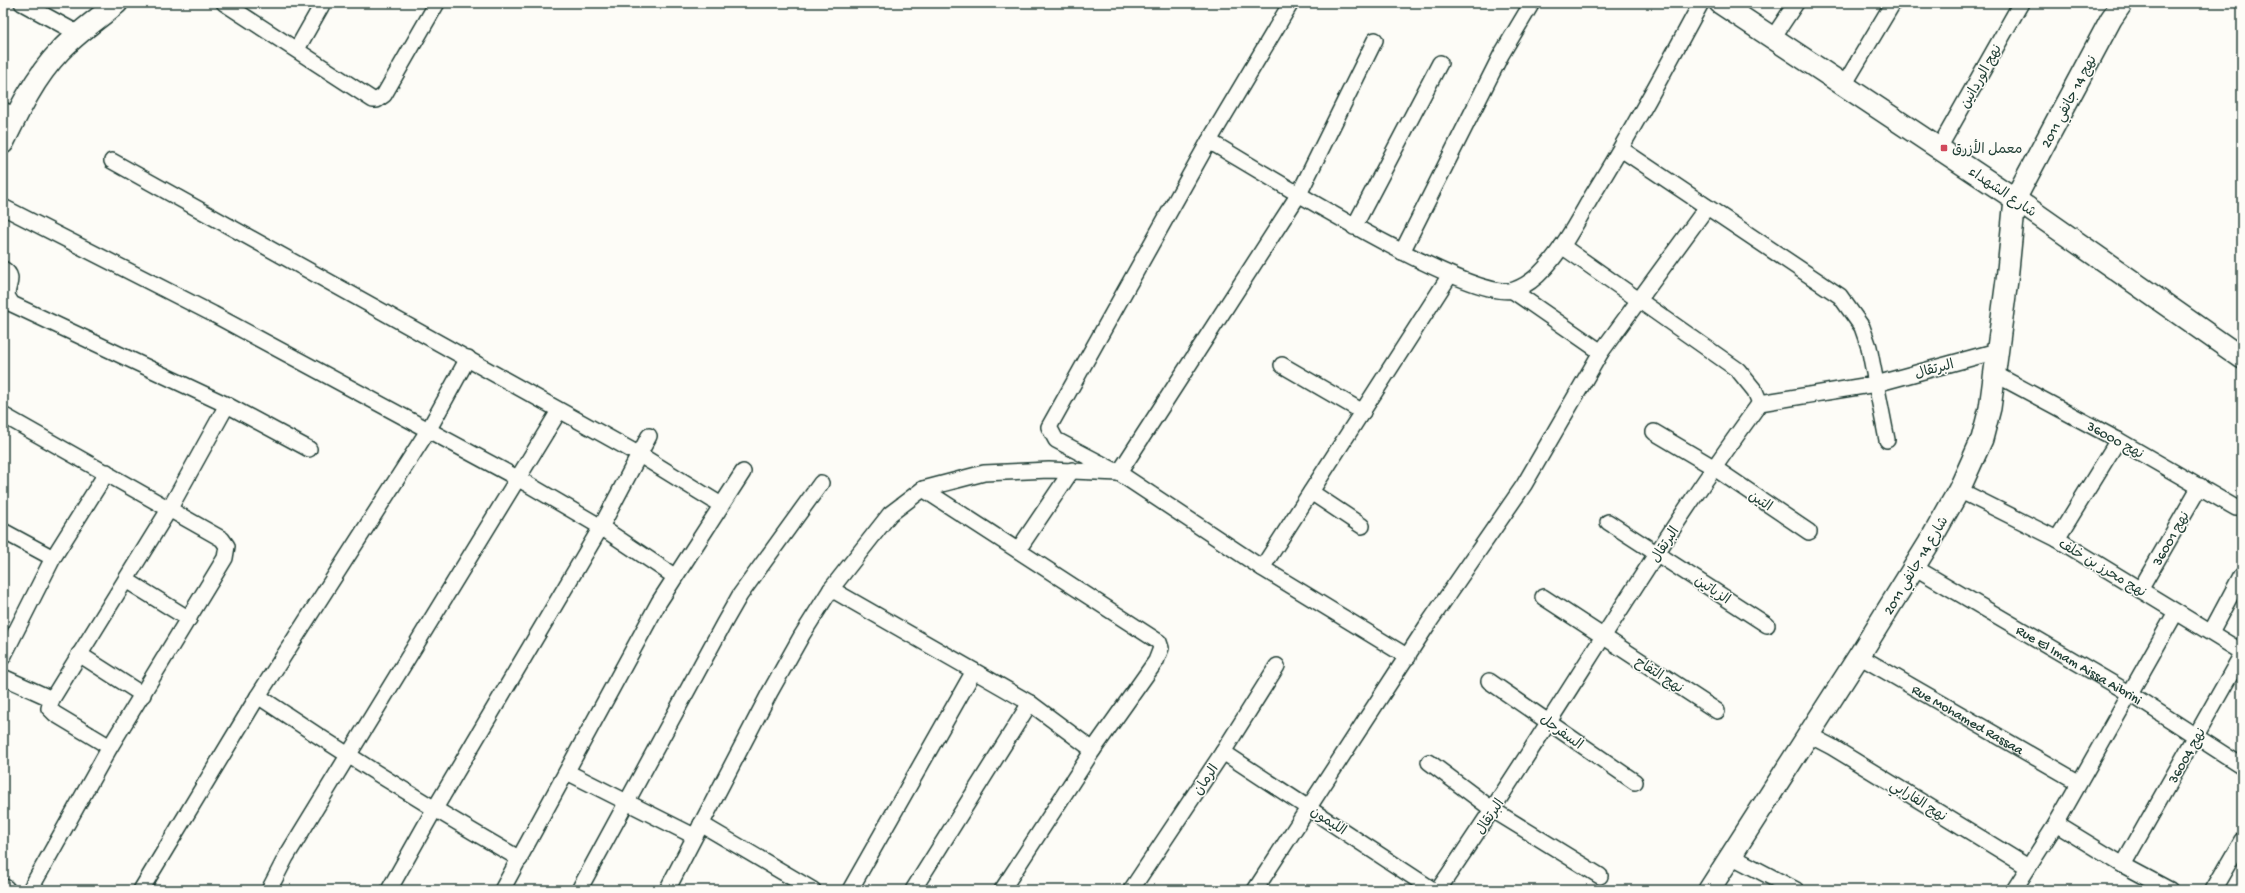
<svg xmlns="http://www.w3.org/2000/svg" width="2245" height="893" font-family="'Gochi Hand','Playpen Sans Arabic',sans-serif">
<rect width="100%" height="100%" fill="#fdfcf7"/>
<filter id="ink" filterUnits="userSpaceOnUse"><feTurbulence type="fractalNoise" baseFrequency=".025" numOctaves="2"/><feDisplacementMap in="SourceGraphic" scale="8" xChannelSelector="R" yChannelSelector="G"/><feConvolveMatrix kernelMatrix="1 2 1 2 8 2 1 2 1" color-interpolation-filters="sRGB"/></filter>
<g filter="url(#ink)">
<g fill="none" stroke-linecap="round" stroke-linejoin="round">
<defs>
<g id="street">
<polyline points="22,3 79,34"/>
<polyline points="224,3 373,100 377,100 384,95 437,3"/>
<polyline points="1291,3 1209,141 1049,427 1056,440 1119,473 1262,568 1408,657"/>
<polyline points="1772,39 1796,3"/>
<polyline points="297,49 323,3"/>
<polyline points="1844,85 1893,3"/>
<polyline points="3,110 16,116"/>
<path d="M1209 141C1256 168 1471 304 1514 290 1526 286 1537 277 1545 268 1564 247 1578 220 1592 196 1631 133 1666 68 1701 3"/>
<polyline points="1939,148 2021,3"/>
<polyline points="1621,149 1840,296 1862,327 1869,347 1887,440"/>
<polyline points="112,161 640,455 721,505"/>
<polyline points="3,207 213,314 519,479 601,527 674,576"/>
<polyline points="1354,227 1440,63"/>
<polyline points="1562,246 1738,370 1755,391 1760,403"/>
<polyline points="1402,252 1501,55 1532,3"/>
<path d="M3 269C16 277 7 284 7 296L12 304 227 405 309 449"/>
<polyline points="1513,291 1601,352"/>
<polyline points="1282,365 1363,412"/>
<polyline points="1995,374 2118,440 2236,508"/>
<polyline points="3,415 222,539 227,546 225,558 110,747 30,890"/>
<polyline points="1654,432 1713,467 1809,532"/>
<polyline points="923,489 1159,642 1161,648 1156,661 1093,750 1002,890"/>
<polyline points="1959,490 2057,539 2242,652"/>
<polyline points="1311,492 1362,526"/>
<polyline points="1608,522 1767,625"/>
<polyline points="3,531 53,558"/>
<polyline points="2057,539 2118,440"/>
<polyline points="1018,550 1072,470"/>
<path id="s1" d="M1914 567 2129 693 2242 766"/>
<polyline points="1262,568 1450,275"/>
<polyline points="126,580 189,619"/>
<polyline points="831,589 1030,703 1093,750"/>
<polyline points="2140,590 2200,486"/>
<polyline points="1543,597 1717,711"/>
<polyline points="2211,632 2242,574"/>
<polyline points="79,654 143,695"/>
<path id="s2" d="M1859 656 2078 782"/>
<polyline points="3,657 53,558 107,472"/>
<polyline points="3,677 52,699 170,508 227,405"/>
<polyline points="1489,681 1635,782"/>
<path d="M258 696C344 754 431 808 520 859"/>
<polyline points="52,699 49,708 55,714 110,747"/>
<polyline points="1809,735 1832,747 2028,867"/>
<polyline points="1223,752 1433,890"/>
<polyline points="1429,762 1493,810 1600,876"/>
<polyline points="567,772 694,836"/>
<polyline points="701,824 813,890"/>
<polyline points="2056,824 2123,865 2170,890"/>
<polyline points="1731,856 1796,890"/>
<polyline points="2123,865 2242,654"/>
<polyline points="141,890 258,696 429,429 468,358"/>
<polyline points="269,890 286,857 559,411"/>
<polyline points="389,890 434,810 601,527 649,436"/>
<polyline points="502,890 659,602 743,472"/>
<polyline points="579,890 724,623 740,595 821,483"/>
<polyline points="667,890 770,692 802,635 831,589 890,514 923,489 984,473 1049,470 1119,473 1299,194 1375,40"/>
<polyline points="850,890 974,671"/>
<polyline points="913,890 1030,703"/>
<polyline points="1131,890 1223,752 1277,666"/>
<polyline points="1255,890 1428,624 1524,485 1601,352 1707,207"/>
<path d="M1438 890C1549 730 1645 560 1760 403L1876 384 1997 351"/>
<polyline points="2014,890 2056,824 2176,612"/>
<polyline points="2213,890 2242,840"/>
</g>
<g id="secondary">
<polyline points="1720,3 2015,199 2242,358"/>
<path d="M3 143C19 110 35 77 60 51 77 33 98 19 117 3"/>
<polyline points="3,890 4,890"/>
<polyline points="1709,890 1859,656 1929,543 1959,490 1982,439 1990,408 2007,280 2015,199 2111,19 2122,3"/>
</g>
</defs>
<use href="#street" stroke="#1f3d34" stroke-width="18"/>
<use href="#secondary" stroke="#1f3d34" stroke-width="24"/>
<use href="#street" stroke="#fdfcf7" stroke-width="15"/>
<use href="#secondary" stroke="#fdfcf7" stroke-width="21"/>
</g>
</g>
<rect fill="#d1495b" stroke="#fdfcf7" stroke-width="1.5" x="1940" y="144" width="8" height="8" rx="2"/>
<g text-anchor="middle" stroke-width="3" stroke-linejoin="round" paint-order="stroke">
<g font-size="14" fill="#1f3d34" stroke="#fdfcf7">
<text transform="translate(1980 76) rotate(-61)" y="5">نهج الوردانين</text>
<text transform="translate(2068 101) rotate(-62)" y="5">نهج 14 جانفي 2011</text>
<text transform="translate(2003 191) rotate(34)" y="5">شارع الشهداء</text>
<text transform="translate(1934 368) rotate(-15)" y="5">البرتقال</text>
<text transform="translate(2116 439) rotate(29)" y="5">نهج 36000</text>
<text transform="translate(1761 500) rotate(34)" y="5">التين</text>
<text transform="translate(2170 538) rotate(-60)" y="5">نهج 36001</text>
<text transform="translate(1664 544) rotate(-57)" y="5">البرتقال</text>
<text transform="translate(1915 565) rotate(-59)" y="5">شارع 14 جانفي 2011</text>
<text transform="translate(2103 567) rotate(31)" y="5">نهج محرز بن خلف</text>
<text transform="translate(1713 589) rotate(34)" y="5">الزياتين</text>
<text dy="5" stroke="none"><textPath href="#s1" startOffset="192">Rue El Imam Aissa Aibrini</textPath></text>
<text transform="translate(1660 674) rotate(33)" y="5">نهج التفاح</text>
<text dy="5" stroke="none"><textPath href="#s2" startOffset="126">Rue Mohamed Rassaa</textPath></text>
<text transform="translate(1562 731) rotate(36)" y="5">السفرجل</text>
<text transform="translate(2186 755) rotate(-60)" y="5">نهج 36004</text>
<text transform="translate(1205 779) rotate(-56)" y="5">الرمان</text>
<text transform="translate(1919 800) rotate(32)" y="5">نهج الفارابي</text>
<text transform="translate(1489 816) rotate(-56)" y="5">البرتقال</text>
<text transform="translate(1329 820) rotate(34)" y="5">الليمون</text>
</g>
<g font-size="14" fill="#1f3d34" stroke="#fdfcf7" text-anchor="start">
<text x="1952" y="153">معمل الأزرق</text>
</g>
</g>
<rect width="2245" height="893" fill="none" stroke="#fdfcf7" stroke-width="16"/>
<rect x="8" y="8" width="2229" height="877" fill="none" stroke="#1f3d34" stroke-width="1.5" filter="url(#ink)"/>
</svg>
